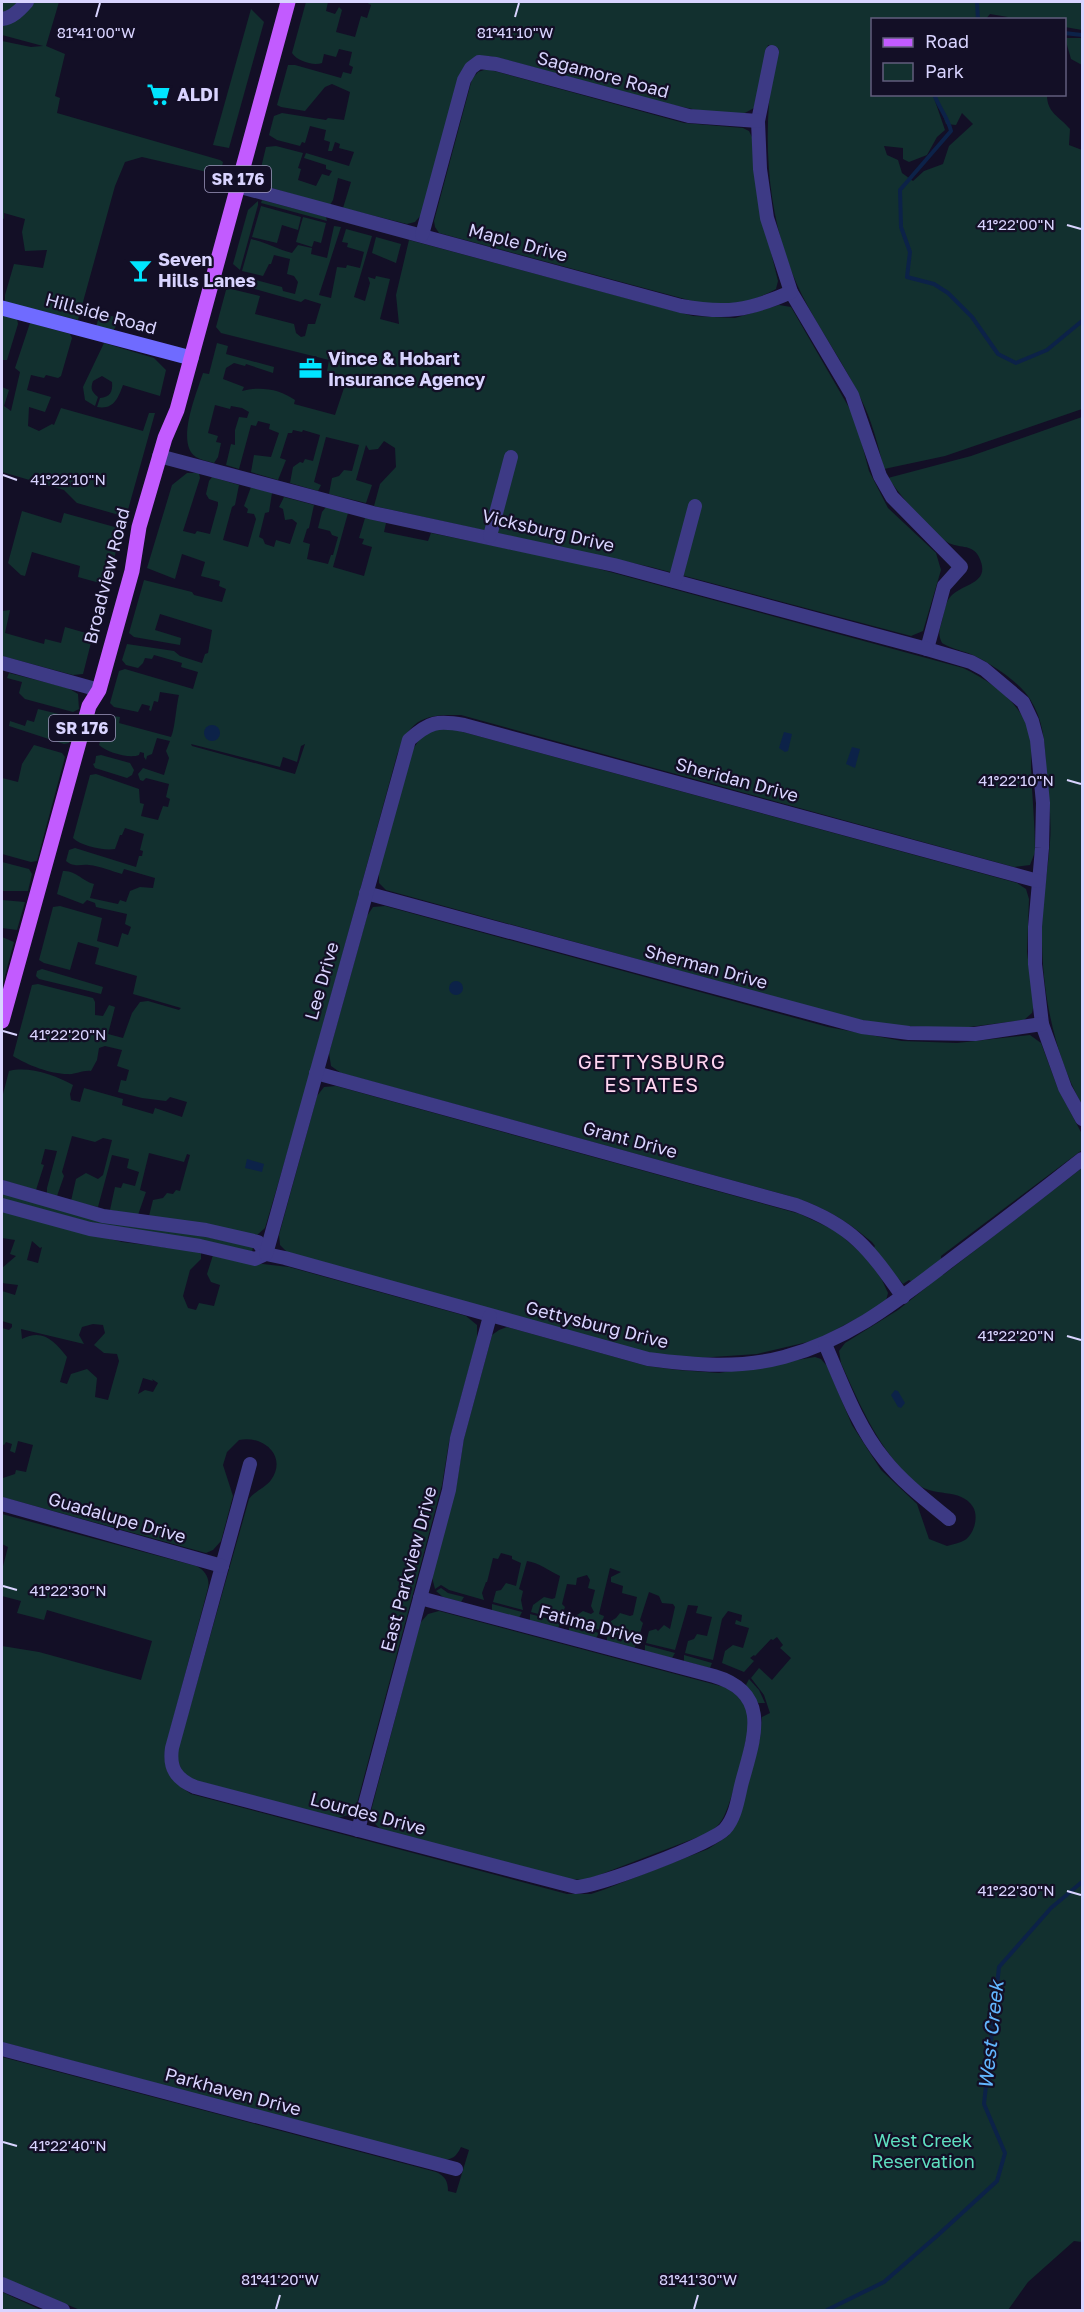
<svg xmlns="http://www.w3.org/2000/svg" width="1084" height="2312" font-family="'Golos Text',sans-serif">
<rect width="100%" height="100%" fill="#130f26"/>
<g fill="#12302f" fill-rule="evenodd">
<polygon points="2,2 59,2 46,46 65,54 55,96 60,98 57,113 220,160 223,162 220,175 142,157 125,162 115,186 78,320 5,302 5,295 14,264 43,268 47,250 25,251 22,232 25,219 4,213 4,219 2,218 2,41 31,47 43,46 2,35"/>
<path d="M306 2H328L326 11 335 14 339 7 342 10 336 32 355 37 361 16 367 18 371 5 366 2H1082V30L1065 27 1064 20 1001 19 1008 17 990 14 985 20H872V94L933 95 945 130 937 137 927 155 909 162 903 159V148L884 146 887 155 898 160 902 173 913 181 924 171 943 164 949 146 973 124 962 113 956 125 946 124 936 95H1047C1047 113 1059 116 1070 129L1069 145 1082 150V409L945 456 884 469C878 445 872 421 861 399 844 363 820 331 802 295 773 237 764 168 769 103 770 85 776 67 779 49L768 45 754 108 743 114 707 112 668 104 503 59 489 56 476 57 421 215 415 222 407 224 343 208 351 182 338 178 333 200 330 205 268 187 259 176 266 147 276 146 303 153 298 168 301 169 298 180 316 186 322 174 329 176 332 171 326 169V165L304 158 306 153 349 166 354 152 339 148 340 144 335 142 332 151H328L330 142 324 140 326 130 310 126 305 143 302 142 300 146 277 140 269 135 274 116 282 113 326 120 328 118 344 120 350 92 332 84 325 87 305 111 281 107 277 105 288 65H295L341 78 343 72 351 74 353 67 349 65 352 52 339 49 336 57 324 54 322 63C313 66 297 61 292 53Z"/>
<polygon points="251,9 264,22 229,148 213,145"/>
<polygon points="1065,38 1082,38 1082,65 1071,59"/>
<path d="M487 69 684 123 743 128 749 131 753 139 757 194 778 281 776 289C746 305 730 307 696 302L439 233 435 227 434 221 472 79 478 72Z"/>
<polygon points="262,200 326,217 327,221 261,203"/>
<polygon points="258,201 258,205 240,270 233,264 248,210"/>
<polygon points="261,206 301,217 298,230 282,225 277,243 252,237"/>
<polygon points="303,217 326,223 321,243 314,241 312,247 296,242"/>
<path d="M334 226 341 227 319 295 331 298 337 267 346 268 347 265 360 268 364 252 347 247 348 243 342 242 346 229 372 236 354 297 365 301 370 283 368 277 375 279 376 276 390 279 380 319 399 324 396 295 409 240 693 316 735 318 779 305 791 307 855 418 869 471 888 508 936 553 941 570 923 631 911 636 651 567 374 506 380 484 396 467 395 448 384 441 378 449 369 450 366 445 356 480 372 485 366 503 329 494 332 478 339 476 344 470 352 471 359 445 326 437 314 482 321 485 318 491 290 483 293 467 300 462 303 463 305 459 313 461 320 435 303 430 302 432 293 430 292 433H288L280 458 286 460 278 480 251 472 254 455 271 457 279 433 269 429 270 424 258 421 256 426 251 425 239 469 226 465 231 444 235 445V430L239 417 247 418 249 412 242 408 231 406 230 409 215 405 208 433 218 436 216 442 221 443 218 457 214 463C208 461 201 460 196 457 175 444 197 392 203 373L209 374 217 343 228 346 226 354 274 367 273 373 246 364 245 366 234 363 226 368 223 379 244 387 242 391C260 386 280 389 295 400L294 404 335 415 347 379 331 374 327 371 329 360 221 333 216 327 226 290 231 289 260 296 255 314 294 324 296 333 301 337 305 336 308 324H315L321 304 305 299 301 302 234 283 241 276 282 287 283 291 295 294 298 282 294 276 287 274 290 259 274 255 271 264H269L263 276 242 271 251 239C268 243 277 249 292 253L298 245 312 248 311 254 327 258Z"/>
<polygon points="376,237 401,244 396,263 372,253"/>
<polygon points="100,313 115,317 118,323 113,331 96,327"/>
<polygon points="2,315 17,319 18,324 7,360 2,360"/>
<polygon points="30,323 70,334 72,338 61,376 58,378 46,375 44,378 31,375 27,390 51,397 45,412 29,407 28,426 39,431 52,424 54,425 61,408 143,431 149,413 155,413 126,517 77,503 64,490 2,472 2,387 9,390 4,406 11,411 20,372 15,368"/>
<path d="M104 343 154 358 166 370 160 396 123 385C118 398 114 410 97 407L100 398C110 397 113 392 112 382L102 376 93 381C90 389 92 392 98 397L95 406 85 400 83 387Z"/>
<path d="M1082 417V1105C1053 1052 1041 988 1042 928 1042 899 1048 871 1050 842 1052 818 1048 793 1046 769 1045 744 1044 721 1030 699 1020 682 986 660 968 653 959 650 950 648 942 643 938 635 939 630 942 621 944 613 945 602 951 596 963 583 992 584 979 557 972 543 958 549 947 542 928 530 902 497 888 478L971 456Z"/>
<path d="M187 473H199L200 478 183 531 195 534 197 531 210 534 218 505V502L209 499 206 494 209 481 212 477 239 485 235 505 232 507 223 540 248 547 256 519 254 514 247 513 248 509 244 506 251 487 272 493 269 512 265 513 259 537 263 539 265 544 274 547 276 540 290 544 297 523 292 519 285 520 283 509 279 507 284 497 314 505 309 528 307 529 303 542 310 544 307 559 328 564 331 555H333L338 537 332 535 330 531 318 528 322 512 326 507 348 513 333 567 364 576 372 547 362 544 364 539 359 538 365 518 386 523 384 532 428 541 431 533 577 563 963 668C993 682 1025 705 1031 740 1032 749 1031 759 1031 768 1032 796 1035 824 1035 852L1030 865 1014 867 461 715C423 714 410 719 397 755L299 1113 265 1228 256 1236 149 1216 153 1200 163 1198 167 1193 173 1194 176 1190 180 1191 190 1155 187 1154 184 1162 149 1153 140 1190 146 1192 138 1215 110 1210 115 1187 121 1188 123 1183 135 1186 139 1172 127 1168 129 1159 112 1155 98 1207 71 1201 76 1179 86 1173 98 1179 103 1175 112 1140 103 1138 95 1142 72 1136 62 1172 64 1176 57 1196 47 1193V1188L57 1151 45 1149 41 1164 44 1165 36 1190 2 1180V1098L9 1071C29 1066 55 1075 73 1085L70 1094 71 1100 80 1102 84 1088 123 1099 122 1105 153 1114 155 1108 182 1117 187 1102 170 1097 166 1101 142 1098 118 1092 121 1080 126 1081 129 1070 117 1066 122 1050 105 1046 99 1048 97 1060 91 1071C82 1070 75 1075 67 1074 51 1074 27 1065 13 1056L32 985 38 984 93 998 95 1002V1015L103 1016 109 1005 115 1007 108 1034 123 1038 132 1013 140 1002 148 1001 179 1010 181 1008 133 994 137 976 95 964 99 948 78 942 70 970 44 963 39 960 53 907 60 906 102 918 97 941 118 947 122 933 128 935 131 927 125 924 127 914 96 907 95 903 87 900 83 904 57 894 63 871C76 870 82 881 94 884L90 898 118 904 120 900 126 902 130 891 140 887 153 888 155 878 124 869 122 874C111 871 100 866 89 865 80 864 75 868 66 861L69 850 75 848 136 867 139 856H142L143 851 140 850 144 834 125 828 122 835H120L115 849C104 851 81 846 73 838L90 775 96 774 139 789 140 803 144 804 141 816 158 820 163 806 168 807 170 799 166 797 169 784 146 778 143 781 140 780 138 774 143 768 164 775 169 758 166 751 170 741 157 738 152 754 147 756 146 760 144 757V753L140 752 139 755C129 759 106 752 99 745L107 715 120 717 119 723 171 737C175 729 176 707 179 695L160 692 158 702 154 701 151 711 149 710 150 706 142 704 138 712 114 707 110 703 119 671 125 669 193 689 198 672 181 667 182 663 154 655 152 659 145 658 143 663 138 668 126 665 122 660 127 644 174 651 180 656 202 663 205 654 208 653 212 630 160 614 155 630 181 638 180 645 134 637 129 633 144 580 192 592 194 595 222 602 226 589 219 586 220 581 201 576 205 562 182 554 175 579 147 568 172 485ZM191 744 280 767 283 757 297 762 301 746 305 744 295 774 192 746Z"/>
<polygon points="22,511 61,523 64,513 122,529 107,585 78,577 80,566 32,552 25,576 21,575 8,563"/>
<polygon points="10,610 5,633 44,644 45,639 61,643 65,627 93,635 83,674 73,675 2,656 2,611"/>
<polygon points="9,673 68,688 78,694 79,709 73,712 25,699 19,693 22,682 7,678"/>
<polygon points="38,709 71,717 75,721 69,743 64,744 9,726 10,721 25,726 27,720 34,722"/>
<polygon points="437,729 452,729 1017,883 1026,889 1029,899 1027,952 1034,1004 1032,1013 1024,1020 961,1028 895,1026 851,1018 386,890 379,883 379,870 413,749 421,737"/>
<polygon points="34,745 62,753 65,757 37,861 31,862 2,854 2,778 18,782 22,764"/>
<polygon points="101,755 130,763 134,770 132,775 127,778 95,768 93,764 95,763 96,756"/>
<polygon points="2,862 29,869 32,874 28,891 2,891"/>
<polygon points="2,900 25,902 17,930 2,928"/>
<path d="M385 906 828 1027 902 1041 957 1043 1030 1035 1041 1043 1058 1089 1082 1134V1150L941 1256 943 1275 1082 1168V2242L1074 2241 1028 2282 1008 2310H80L2 2277V2057L436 2172C445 2176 448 2181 448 2191L456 2193 469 2150 461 2147C456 2157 453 2159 443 2160L2 2042V1646L39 1652 141 1680 152 1641 47 1610 44 1620 17 1613 21 1601 2 1596V1570L8 1547 2 1544V1514L196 1566C205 1570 210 1578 208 1588L165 1750C163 1772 174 1783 191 1794L567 1894H591L603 1890 708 1849 728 1836 739 1819 760 1738 762 1717 770 1713 764 1695 751 1678 759 1668 772 1680 791 1658 780 1648 783 1645 777 1637 773 1640 771 1639 755 1656 754 1655 750 1658 754 1661 744 1672 722 1663 725 1651 733 1645 743 1648 749 1628 735 1624 736 1620 741 1622 742 1615 728 1611 722 1619 713 1660 685 1653 688 1641 694 1639 697 1634 707 1636 712 1617 696 1613 698 1606 688 1605 675 1650 646 1643 649 1631 656 1629 658 1631 664 1625 670 1629 675 1607 673 1604 662 1603 659 1596 649 1592 640 1620 643 1623 638 1640 608 1632 611 1621 616 1618 620 1613 630 1616 633 1615 637 1597 622 1593 623 1586 611 1582V1577L621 1572 610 1568 599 1614 604 1616 600 1630 570 1622 572 1615H577L583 1611 591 1614 594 1612 591 1606 595 1590 588 1588 590 1580 587 1575 577 1578 576 1585 567 1584 562 1604 565 1607 561 1620 531 1612 533 1605 544 1597 552 1599 555 1598 560 1576C548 1570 539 1563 527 1561L519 1589 523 1591 521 1600 523 1610 493 1602 496 1591 501 1590 506 1583 516 1586 521 1563 512 1559V1556L501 1553 498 1559 493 1558 487 1582H486L482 1593 484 1600 449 1590 441 1585 435 1589 432 1577 456 1488 464 1438 492 1335 499 1330 507 1327 647 1366 678 1370 719 1373 815 1357 821 1359 827 1366 852 1425 881 1470 917 1504 929 1539 947 1546C953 1544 960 1543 965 1540 974 1534 979 1517 973 1507 961 1487 932 1498 916 1483 879 1451 861 1407 841 1363L839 1351 845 1343 898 1310 928 1286 926 1282 915 1284 909 1280 903 1284 873 1249 875 1246 872 1242C843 1218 823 1206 786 1195L341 1073 331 1066 329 1053 367 916 373 907Z"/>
<polygon points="2,937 14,942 2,987"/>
<polygon points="42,969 103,987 101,994 39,979 36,976 37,971"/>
<polygon points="336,1086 800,1214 836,1231 867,1258 882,1280 888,1293 886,1301 873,1310 816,1340 757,1354 698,1358 648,1353 287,1252 280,1245 279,1235 317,1096 324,1087"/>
<polygon points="2,1193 253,1247 252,1252 96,1224 2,1199"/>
<path d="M2 1211 122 1242 201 1252V1259L190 1270 183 1296 188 1308 196 1310 199 1303 214 1306 220 1285 211 1282 207 1274 213 1255 235 1261 289 1267 466 1316 477 1325V1339L449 1442 442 1485 356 1807 348 1815 338 1818 193 1780C182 1774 178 1765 177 1753L249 1499C255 1491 265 1488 271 1480 288 1456 263 1435 239 1440L227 1452 223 1465 233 1496 221 1541 213 1550 206 1553 2 1497 3 1478 15 1474 16 1470 26 1472 33 1445 18 1441 15 1453 10 1451 12 1444 6 1442 4 1445 2 1444V1328L9 1330 12 1327V1324L2 1321V1291L15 1295 18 1285 2 1283V1268L16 1256 10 1254 15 1240 2 1238ZM32 1241 40 1248 42 1247 38 1263 27 1260ZM93 1324 103 1325 105 1333 94 1345 104 1353 117 1354 119 1361 108 1400 95 1397 97 1378 87 1369 71 1374 67 1384 60 1382 67 1357C55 1342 43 1328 22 1339L21 1329 84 1344 79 1335 82 1327ZM143 1378 153 1381 152 1379 158 1383 153 1392 145 1390 138 1394Z"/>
<polygon points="441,1588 448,1593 464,1597 461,1602 443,1597 436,1591"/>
<polygon points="492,1604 522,1612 519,1618 492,1611"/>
<path d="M439 1611 724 1687C735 1692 744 1701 748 1714 752 1728 731 1805 723 1818 719 1826 713 1830 706 1834L586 1880 570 1879 382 1830C375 1825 371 1820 371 1811L420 1623 428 1614Z"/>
<polygon points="530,1614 561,1622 558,1628 530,1621"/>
<polygon points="569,1625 599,1633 596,1638 569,1631"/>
<polygon points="607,1635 637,1643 634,1649 607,1642"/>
<polygon points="645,1645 675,1653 672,1658 645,1651"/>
<polygon points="684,1655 712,1663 710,1668 684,1661"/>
<polygon points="749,1679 759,1690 765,1703 758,1703 746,1685"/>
<polygon points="2,2292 41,2310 2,2310"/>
</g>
<g fill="#0c2248">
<circle cx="212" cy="733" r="8"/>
<polygon points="784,732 792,734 788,751 785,752 779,748"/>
<polygon points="852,747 860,749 855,768 846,764"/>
<circle cx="456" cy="988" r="7"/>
<polygon points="247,1159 264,1164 262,1172 245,1168"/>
<polygon points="895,1390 898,1391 905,1403 901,1408 898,1407 891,1395"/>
</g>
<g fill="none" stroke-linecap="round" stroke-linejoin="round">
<g stroke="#0c2248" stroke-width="4">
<polyline points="977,2 978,20"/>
<polyline points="1064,33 1082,35"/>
<path d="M934 94C939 108 948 118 951 131L900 190 901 227 910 252 907 277 934 284 948 293 972 317 998 354 1016 363 1047 350 1082 321"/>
<polyline points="827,2310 884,2282 938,2235 997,2181 1005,2153 984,2104 999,1967 1051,1908 1082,1882"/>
</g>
<g stroke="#3d3a85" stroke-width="14">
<path d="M2 19C12 18 20 10 27 2"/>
<polyline points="772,52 758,121 760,169 767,218 791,292 852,395 880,476 892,497 961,567 944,586 927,649 971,662 984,669 1023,702 1032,721 1037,740 1043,803 1042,848 1035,927 1035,964 1042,1024 1065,1088 1082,1119"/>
<path d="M237 186 681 306C726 314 748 311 791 292"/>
<polyline points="422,235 464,80 471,68 479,62 496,64 689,116 758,121"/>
<polyline points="159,456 373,513 614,565 927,649"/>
<polyline points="490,536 511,457"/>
<polyline points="675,581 695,506"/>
<polyline points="2,663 99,690"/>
<polyline points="366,893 862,1027 909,1033 975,1034 1042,1024"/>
<path d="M316 1073 796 1205C853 1226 869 1249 903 1297"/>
<polyline points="2,1187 103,1216 206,1230 258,1242 266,1254"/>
<path d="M2 1205 90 1229 200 1246 255 1259 266 1254 285 1258 648 1359C694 1365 739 1369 784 1357 851 1339 898 1300 952 1259 996 1226 1039 1193 1082 1159"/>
<path d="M266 1254 409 740C429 722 437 720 464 725L1038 881"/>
<path d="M825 1344C842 1383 857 1426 884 1459 902 1482 927 1501 949 1519"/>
<path d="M250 1464 172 1748C169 1768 176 1779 195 1787L576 1887C597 1887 712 1843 725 1829 736 1817 738 1797 742 1782 754 1738 772 1693 714 1676L420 1598"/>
<polyline points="2,1504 222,1566"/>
<polyline points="358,1830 449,1490 457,1438 490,1316"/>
<polyline points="2,2049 456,2169"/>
<polyline points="2,2284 63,2310"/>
</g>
<polyline stroke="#6f6bff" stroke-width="15" points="2,308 191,358"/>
<polyline stroke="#c25bff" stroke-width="15" points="2,1021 89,706 99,690 132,571 139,527 165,438 177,410 288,2"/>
</g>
<path fill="none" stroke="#d9d4ff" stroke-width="2" d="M96 17 100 3M515 17 519 3M1067 225 1081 229M3 475 17 480M1067 780 1081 784M3 1031 17 1035M1067 1336 1081 1340M3 1586 17 1590M1067 1891 1081 1895M3 2142 17 2146M276 2309 280 2295M694 2309 698 2295"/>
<defs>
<symbol id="supermarket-bare" viewBox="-9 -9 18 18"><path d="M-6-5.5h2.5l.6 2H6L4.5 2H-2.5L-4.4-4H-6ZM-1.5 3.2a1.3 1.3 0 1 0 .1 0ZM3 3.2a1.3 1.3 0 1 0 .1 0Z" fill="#00e5ff" stroke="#130f26" stroke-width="2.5" paint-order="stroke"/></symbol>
<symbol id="bar-bare" viewBox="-9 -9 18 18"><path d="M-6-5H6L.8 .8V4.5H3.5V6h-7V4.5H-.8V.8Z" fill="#00e5ff" stroke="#130f26" stroke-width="2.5" paint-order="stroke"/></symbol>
<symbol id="office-bare" viewBox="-9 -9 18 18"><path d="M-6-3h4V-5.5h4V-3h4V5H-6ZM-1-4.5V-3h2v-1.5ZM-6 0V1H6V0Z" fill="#00e5ff" stroke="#130f26" stroke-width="2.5" paint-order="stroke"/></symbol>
</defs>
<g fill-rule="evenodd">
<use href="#supermarket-bare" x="142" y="78" width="33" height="33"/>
<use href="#bar-bare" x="124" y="254" width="33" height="33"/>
<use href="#office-bare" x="294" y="352" width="33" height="33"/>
</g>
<g text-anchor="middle" stroke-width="4.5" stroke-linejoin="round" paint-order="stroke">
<g fill="#130f26" stroke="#9e99be" stroke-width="1.5">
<rect x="205" y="166" width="66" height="26" rx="4.5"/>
<rect x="49" y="715" width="66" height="26" rx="4.5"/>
</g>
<g font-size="16" font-weight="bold" fill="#d9d4ff">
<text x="238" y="185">SR 176</text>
<text x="82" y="734">SR 176</text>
</g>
<g font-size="18" fill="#d9d4ff" stroke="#130f26">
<text transform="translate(603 75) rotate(15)" y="6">Sagamore Road</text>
<text transform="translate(518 243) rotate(15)" y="6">Maple Drive</text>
<text transform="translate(101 314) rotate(15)" y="6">Hillside Road</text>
<text transform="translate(548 531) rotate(13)" y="6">Vicksburg Drive</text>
<text transform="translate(107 576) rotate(-76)" y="6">Broadview Road</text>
<text transform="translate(737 780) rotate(15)" y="6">Sheridan Drive</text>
<text transform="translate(706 967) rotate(15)" y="6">Sherman Drive</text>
<text transform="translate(322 981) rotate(-74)" y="6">Lee Drive</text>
<text transform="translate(630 1140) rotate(15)" y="6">Grant Drive</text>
<text transform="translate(597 1325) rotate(14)" y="6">Gettysburg Drive</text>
<text transform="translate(117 1518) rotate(16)" y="6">Guadalupe Drive</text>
<text transform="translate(409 1569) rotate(-75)" y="6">East Parkview Drive</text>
<text transform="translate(591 1625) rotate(15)" y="6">Fatima Drive</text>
<text transform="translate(368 1814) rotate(15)" y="6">Lourdes Drive</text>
<text transform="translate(233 2092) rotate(15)" y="6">Parkhaven Drive</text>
</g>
<g font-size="18" font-weight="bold" fill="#d9d4ff" stroke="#130f26" text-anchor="start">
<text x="177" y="101">ALDI</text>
<text x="158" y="266">Seven<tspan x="158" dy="21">Hills Lanes</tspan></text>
<text x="328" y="365">Vince &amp; Hobart<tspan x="328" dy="21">Insurance Agency</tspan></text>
</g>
<g font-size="18" fill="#5fe0c0" stroke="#130f26">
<text x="923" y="2147">West Creek<tspan x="923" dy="21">Reservation</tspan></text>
</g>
<g font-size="20" letter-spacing="1.5" fill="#ffd6f0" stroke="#130f26">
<text x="652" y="1069">GETTYSBURG<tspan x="652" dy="23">ESTATES</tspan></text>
</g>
<g font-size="20" font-style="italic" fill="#62b6ff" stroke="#130f26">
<text transform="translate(991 2035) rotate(-84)" y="7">West Creek</text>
</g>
</g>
<g font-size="15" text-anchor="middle" fill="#d9d4ff" stroke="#130f26" stroke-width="4.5" stroke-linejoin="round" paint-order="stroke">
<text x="96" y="38">81°41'00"W</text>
<text x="515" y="38">81°41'10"W</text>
<text x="1016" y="230">41°22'00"N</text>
<text x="68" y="485">41°22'10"N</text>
<text x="1016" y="786">41°22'10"N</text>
<text x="68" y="1040">41°22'20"N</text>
<text x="1016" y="1341">41°22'20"N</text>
<text x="68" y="1596">41°22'30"N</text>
<text x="1016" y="1896">41°22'30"N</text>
<text x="68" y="2151">41°22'40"N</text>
<text x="280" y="2285">81°41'20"W</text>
<text x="698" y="2285">81°41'30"W</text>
</g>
<rect width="1084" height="2312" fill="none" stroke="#d9d4ff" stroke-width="6"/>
<rect x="871" y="18" width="195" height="78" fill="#130f26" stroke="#625e7d" stroke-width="1.5"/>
<rect x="883" y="38" width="30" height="9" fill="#c25bff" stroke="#625e7d" stroke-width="1.5"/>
<text x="925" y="48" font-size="18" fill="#d9d4ff">Road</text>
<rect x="883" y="63" width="30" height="18" fill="#12302f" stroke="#625e7d" stroke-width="1.5"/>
<text x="925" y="78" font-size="18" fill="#d9d4ff">Park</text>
</svg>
